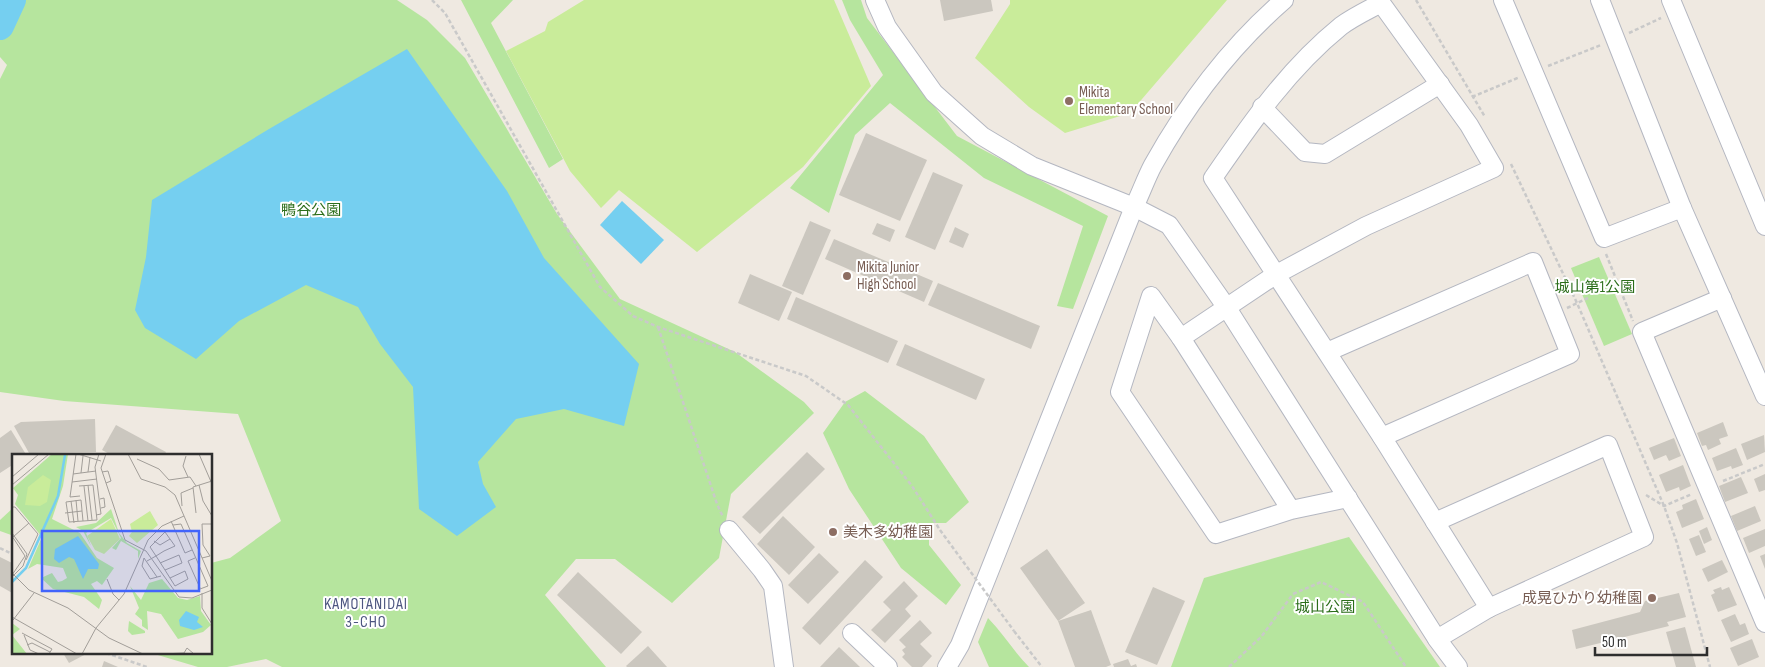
<svg xmlns="http://www.w3.org/2000/svg" width="1765" height="667" font-family="'Sofia Sans Condensed','Noto Sans JP',sans-serif">
<rect width="100%" height="100%" fill="#efe9e1"/>
<g fill="#b6e59e">
<polygon points="0,0 397,0 427,20 465,58 557,214 620,299 735,352 804,402 814,413 731,494 719,558 672,603 615,559 576,559 545,595 606,667 282,667 266,659 227,667 198,667 151,653 211,653 211,563 230,558 281,521 238,414 64,401 0,392 0,79 7,65 0,57"/>
<polygon points="461,0 513,0 491,23 563,159 549,168"/>
<polygon points="842,0 861,0 867,18 957,136 1108,216 1073,309 1057,306 1083,226 984,178 890,103 855,135 829,213 790,188 883,75 850,20"/>
<polygon points="1599,257 1632,334 1604,346 1571,268"/>
<polygon points="865,391 924,436 969,502 946,523 929,523 929,545 961,585 946,605 901,568 849,489 823,433 845,402"/>
<polygon points="14,507 14,536 0,531 0,520"/>
<polygon points="1349,537 1440,667 1171,667 1204,578"/>
<path d="M988 618C1003 633 1014 652 1029 667H989L978 642Z"/>
</g>
<g fill="#c9ec9a">
<polygon points="584,0 834,0 871,86 803,167 697,252 619,190 601,208 570,171 506,51 545,31 548,22"/>
<polygon points="1010,0 1227,0 1130,113 1065,133 1029,107 975,58 1010,4"/>
</g>
<g fill="#75cff0">
<polygon points="407,49 507,191 544,258 639,364 624,426 564,409 516,419 478,462 483,484 496,507 457,536 419,509 413,387 380,344 358,307 306,285 239,321 196,359 145,328 135,310 146,257 152,200 269,129"/>
<polygon points="622,201 664,240 641,264 600,225"/>
</g>
<g fill="none" stroke-linecap="round" stroke-linejoin="round">
<polyline stroke="#75cff0" stroke-width="28" points="0,26 12,0"/>
</g>
<g fill="#cbc7bf">
<polygon points="940,0 991,0 993,11 944,21"/>
<polygon points="866,133 927,160 900,221 839,195"/>
<polygon points="933,172 963,185 935,250 905,237"/>
<polygon points="810,221 831,230 803,295 782,286"/>
<polygon points="877,223 895,230 890,242 872,234"/>
<polygon points="955,227 969,234 963,248 949,242"/>
<polygon points="834,239 933,281 924,302 825,259"/>
<polygon points="750,274 792,292 779,321 738,303"/>
<polygon points="938,283 1040,326 1031,349 928,305"/>
<polygon points="796,297 898,341 888,363 787,319"/>
<polygon points="905,344 985,379 976,400 896,365"/>
<polygon points="95,419 96,452 29,453 14,426 21,422"/>
<polygon points="1723,422 1728,436 1719,439 1721,444 1708,450 1706,445 1702,446 1697,433"/>
<polygon points="116,425 166,452 164,456 113,456 102,450"/>
<polygon points="11,430 27,456 14,456 14,464 0,473 0,438"/>
<polygon points="1764,435 1765,452 1747,460 1741,444"/>
<polygon points="1674,438 1681,456 1669,461 1666,455 1654,460 1649,448"/>
<polygon points="1736,448 1743,465 1732,469 1731,466 1717,471 1712,458"/>
<polygon points="807,452 825,469 760,534 742,517"/>
<polygon points="1683,465 1691,486 1680,491 1679,487 1666,492 1659,475"/>
<polygon points="1765,474 1765,490 1759,492 1754,479"/>
<polygon points="1741,477 1748,493 1725,502 1719,486"/>
<polygon points="1696,499 1704,519 1682,528 1676,512 1683,509 1682,505"/>
<polygon points="1755,506 1761,521 1737,531 1731,516"/>
<polygon points="783,516 815,547 789,575 757,544"/>
<polygon points="1707,527 1712,540 1704,544 1699,531"/>
<polygon points="1765,529 1765,546 1749,553 1743,538"/>
<polygon points="1699,535 1706,552 1696,556 1689,539"/>
<polygon points="1047,549 1085,603 1058,621 1091,610 1111,665 1106,667 1075,667 1058,621 1020,568"/>
<polygon points="819,553 839,572 808,604 788,585"/>
<polygon points="1765,554 1765,569 1760,556"/>
<polygon points="0,557 14,564 14,594 0,586"/>
<polygon points="865,560 883,577 820,645 802,628"/>
<polygon points="1722,560 1728,572 1708,582 1702,569"/>
<polygon points="578,572 642,632 621,654 557,595"/>
<polygon points="904,581 918,596 905,609 911,616 885,643 871,630 891,610 883,602"/>
<polygon points="1153,587 1185,601 1157,665 1125,652"/>
<polygon points="1721,587 1722,590 1729,587 1737,605 1718,612 1711,595 1715,593 1713,590"/>
<polygon points="1679,593 1686,617 1667,622 1669,626 1576,649 1572,630 1640,612 1645,601"/>
<polygon points="1735,614 1740,625 1745,623 1749,634 1731,642 1721,620"/>
<polygon points="920,620 932,633 920,644 932,656 922,667 912,667 902,657 905,654 902,650 906,647 899,640"/>
<polygon points="1685,627 1696,667 1676,667 1666,632"/>
<polygon points="1752,639 1759,657 1738,666 1730,648"/>
<polygon points="648,646 667,667 627,667 626,666"/>
<polygon points="839,647 860,667 820,667"/>
<polygon points="63,653 88,653 69,663"/>
<polygon points="1128,659 1131,666 1136,664 1137,667 1114,667 1113,664"/>
<polygon points="104,661 118,667 102,667"/>
</g>
<g fill="none" stroke-linecap="round" stroke-linejoin="round">
<defs>
<g id="minor">
<polyline points="875,0 887,27 934,93 982,136 1032,166 1134,207 1169,225 1227,308 1437,639 1458,667"/>
<polyline points="1503,0 1604,238 1682,208"/>
<polyline points="1600,0 1682,208 1765,396"/>
<polyline points="1671,0 1765,226"/>
<polyline points="1262,107 1305,152 1325,154 1440,84"/>
<polyline points="1722,298 1642,332 1765,623"/>
<path d="M1181 338 1275 275 1366 226 1494 168 1469 125 1381 3C1368 10 1353 17 1341 26 1288 69 1251 123 1213 178L1382 437 1489 608"/>
<polyline points="1327,352 1533,262 1570,354 1382,437"/>
<polyline points="1291,510 1181,338 1151,296 1120,392 1216,534 1291,510 1348,498"/>
<polyline points="1435,522 1608,445 1644,537 1489,608 1437,639"/>
<polyline points="729,530 762,570 773,586 784,667"/>
<polyline points="852,633 888,667"/>
<path d="M947 667 960 645 1134 207C1141 193 1146 178 1153 165 1187 104 1231 46 1284 0"/>
</g>
</defs>
<use href="#minor" stroke="#b4b7c1" stroke-width="20"/>
<g stroke="#c9c9c9" stroke-width="2.5" stroke-dasharray="4 2.5" stroke-linecap="butt">
<polyline points="432,0 445,13 600,287 633,316 658,327 806,376 848,405 912,486 940,530"/>
<polyline points="1416,0 1485,117"/>
<polyline points="1629,33 1661,18"/>
<polyline points="1548,66 1601,45"/>
<polyline points="1472,97 1520,77"/>
<polyline points="1511,164 1577,303 1664,506 1677,543 1710,667"/>
<polyline points="1606,254 1633,321"/>
<polyline points="1610,292 1620,288"/>
<polyline points="1567,308 1588,298"/>
<polyline points="658,327 717,504 723,517"/>
<polyline points="1723,481 1765,464"/>
<polyline points="1646,495 1664,506 1692,494"/>
<polyline points="0,548 14,555"/>
<polyline points="1014,631 1042,667"/>
<polyline points="106,653 147,667"/>
<polyline points="1229,667 1261,637 1293,594 1321,582 1363,602 1406,667"/>
</g>
<use href="#minor" stroke="#fff" stroke-width="18"/>
<polyline stroke="#c9c9c9" stroke-width="2.5" stroke-dasharray="4 2.5" stroke-linecap="butt" points="940,530 1014,631"/>
</g>
<g fill="#8d6e63" stroke="#fff" stroke-width="2">
<circle cx="1069" cy="101" r="5"/>
<circle cx="847" cy="276" r="5"/>
<circle cx="833" cy="532" r="5"/>
<circle cx="1652" cy="598" r="5"/>
</g>
<g text-anchor="middle" stroke-width="4" stroke-linejoin="round" paint-order="stroke">
<g font-size="15" fill="#785e54" stroke="#fff" text-anchor="start">
<text x="1079" y="97">Mikita<tspan x="1079" dy="17">Elementary School</tspan></text>
<text x="857" y="272">Mikita Junior<tspan x="857" dy="17">High School</tspan></text>
<text x="843" y="537">美木多幼稚園</text>
<text x="1642" y="603" text-anchor="end">成晃ひかり幼稚園</text>
</g>
<g font-size="15" fill="#2c6e1b" stroke="#fff">
<text x="311" y="215">鴨谷公園</text>
<text x="1595" y="292">城山第1公園</text>
<text x="1325" y="612">城山公園</text>
</g>
<g font-size="16" letter-spacing="1" fill="#4d5680" stroke="#fff">
<text x="366" y="609">KAMOTANIDAI<tspan x="366" dy="18">3-CHO</tspan></text>
</g>
</g>
<g transform="translate(12 454)">
<rect width="200" height="200" fill="#efe9e1"/>
<path d="M40 0H56L51 32 40 65 68 79 85 104 102 114 90 131 85 127 79 130 90 146 87 155 72 143 41 135 29 124 40 119 46 128 50 127 55 124 51 114 25 110 16 115 30 83 3 50 6 41 1 34ZM99 55 107 79 115 89 129 97 126 105V97L109 87 104 96 100 94 109 84 99 64 74 79 79 92 71 77 64 73 84 69ZM150 125 166 144 175 146 188 142 189 157 199 171 191 178 166 185 149 160 135 157 136 176 130 172V166L123 160 127 154 118 132 129 146 137 129ZM117 167 133 177V179L120 181 116 177ZM0 169 8 175 0 181 15 200H0Z" fill="#b6e59e"/>
<path d="M31 21 39 26 35 48 28 52 13 51 16 33ZM138 57 146 71 125 89 117 82 120 78 118 70ZM99 65 108 85 92 100 83 96 75 82Z" fill="#c9ec9a"/>
<path d="M66 82 87 110 86 115H76L71 125 62 105 57 103 47 109 42 105 43 95ZM174 157 187 163 185 168 191 173 182 176 168 172 167 166Z" fill="#75cff0"/>
<path fill="none" stroke="#75cff0" stroke-width="2.5" d="M0 128 14 114 46 42 53 1"/>
<path fill="none" stroke="#a29e99" stroke-width="1" d="M64 0 58 43 68 42M66 0 89 7M94 0 89 14 113 86 134 97 167 143 180 144 200 136M116 0 129 25 153 33 163 41 200 127M154 0H183M187 0 200 30M174 2 171 12 176 23M125 5 147 15 157 26 178 23 184 32M76 18 78 3M90 18 96 17 99 27 94 29M69 19 71 2M61 20 84 17M0 23 27 0M60 28 85 25M0 31 37 0M76 31 80 66M187 31 191 47 200 62M67 32 81 31 85 66 57 68 54 48 69 46M72 32 76 67M88 45 92 44 93 53 89 54M64 46 66 67M69 46 71 67M59 47 62 69M170 52 169 39 181 34M0 53H3L26 80 14 106M53 59 70 57M184 59 181 33 200 27M84 61 89 60 83 13 87 0M159 67 173 99 180 96M161 71 169 70 196 132 188 135M0 79 15 100 11 112 0 123M0 82 13 102 0 121M1 83 17 69M142 87 148 91 158 85M183 104 176 107 188 134M190 104 198 102 191 91 190 70H200M135 107 144 102 152 97 163 92 153 78 138 93 144 102 153 116 163 132M148 109 167 101 170 109 153 116M1 120 17 136 56 154 97 184 131 200M145 123 132 104 130 112 138 125 149 122M158 124 173 117 176 125 163 132M95 125 101 140 107 146M190 139V154L200 170M0 163 65 200M1 166 22 139M10 179 40 195 37 200M12 181 18 196 27 200M15 191 20 189 38 198M70 200 84 174 112 140 136 86 150 72 172 62M150 200 172 199 175 194 182 200"/>
<path fill="#4264fb" fill-opacity="0.15" stroke="#4264fb" stroke-width="2.5" d="M30 77H187V137H30Z"/>
<rect width="200" height="200" fill="none" stroke="#2e2e2e" stroke-width="2.5"/>
</g>
<path d="M1595 647v8h112v-8" fill="none" stroke="#2e2e2e" stroke-width="2.5"/>
<text x="1602" y="647" font-size="15" fill="#2e2e2e" stroke="#ffffff" stroke-width="4" paint-order="stroke">50 m</text>
</svg>
